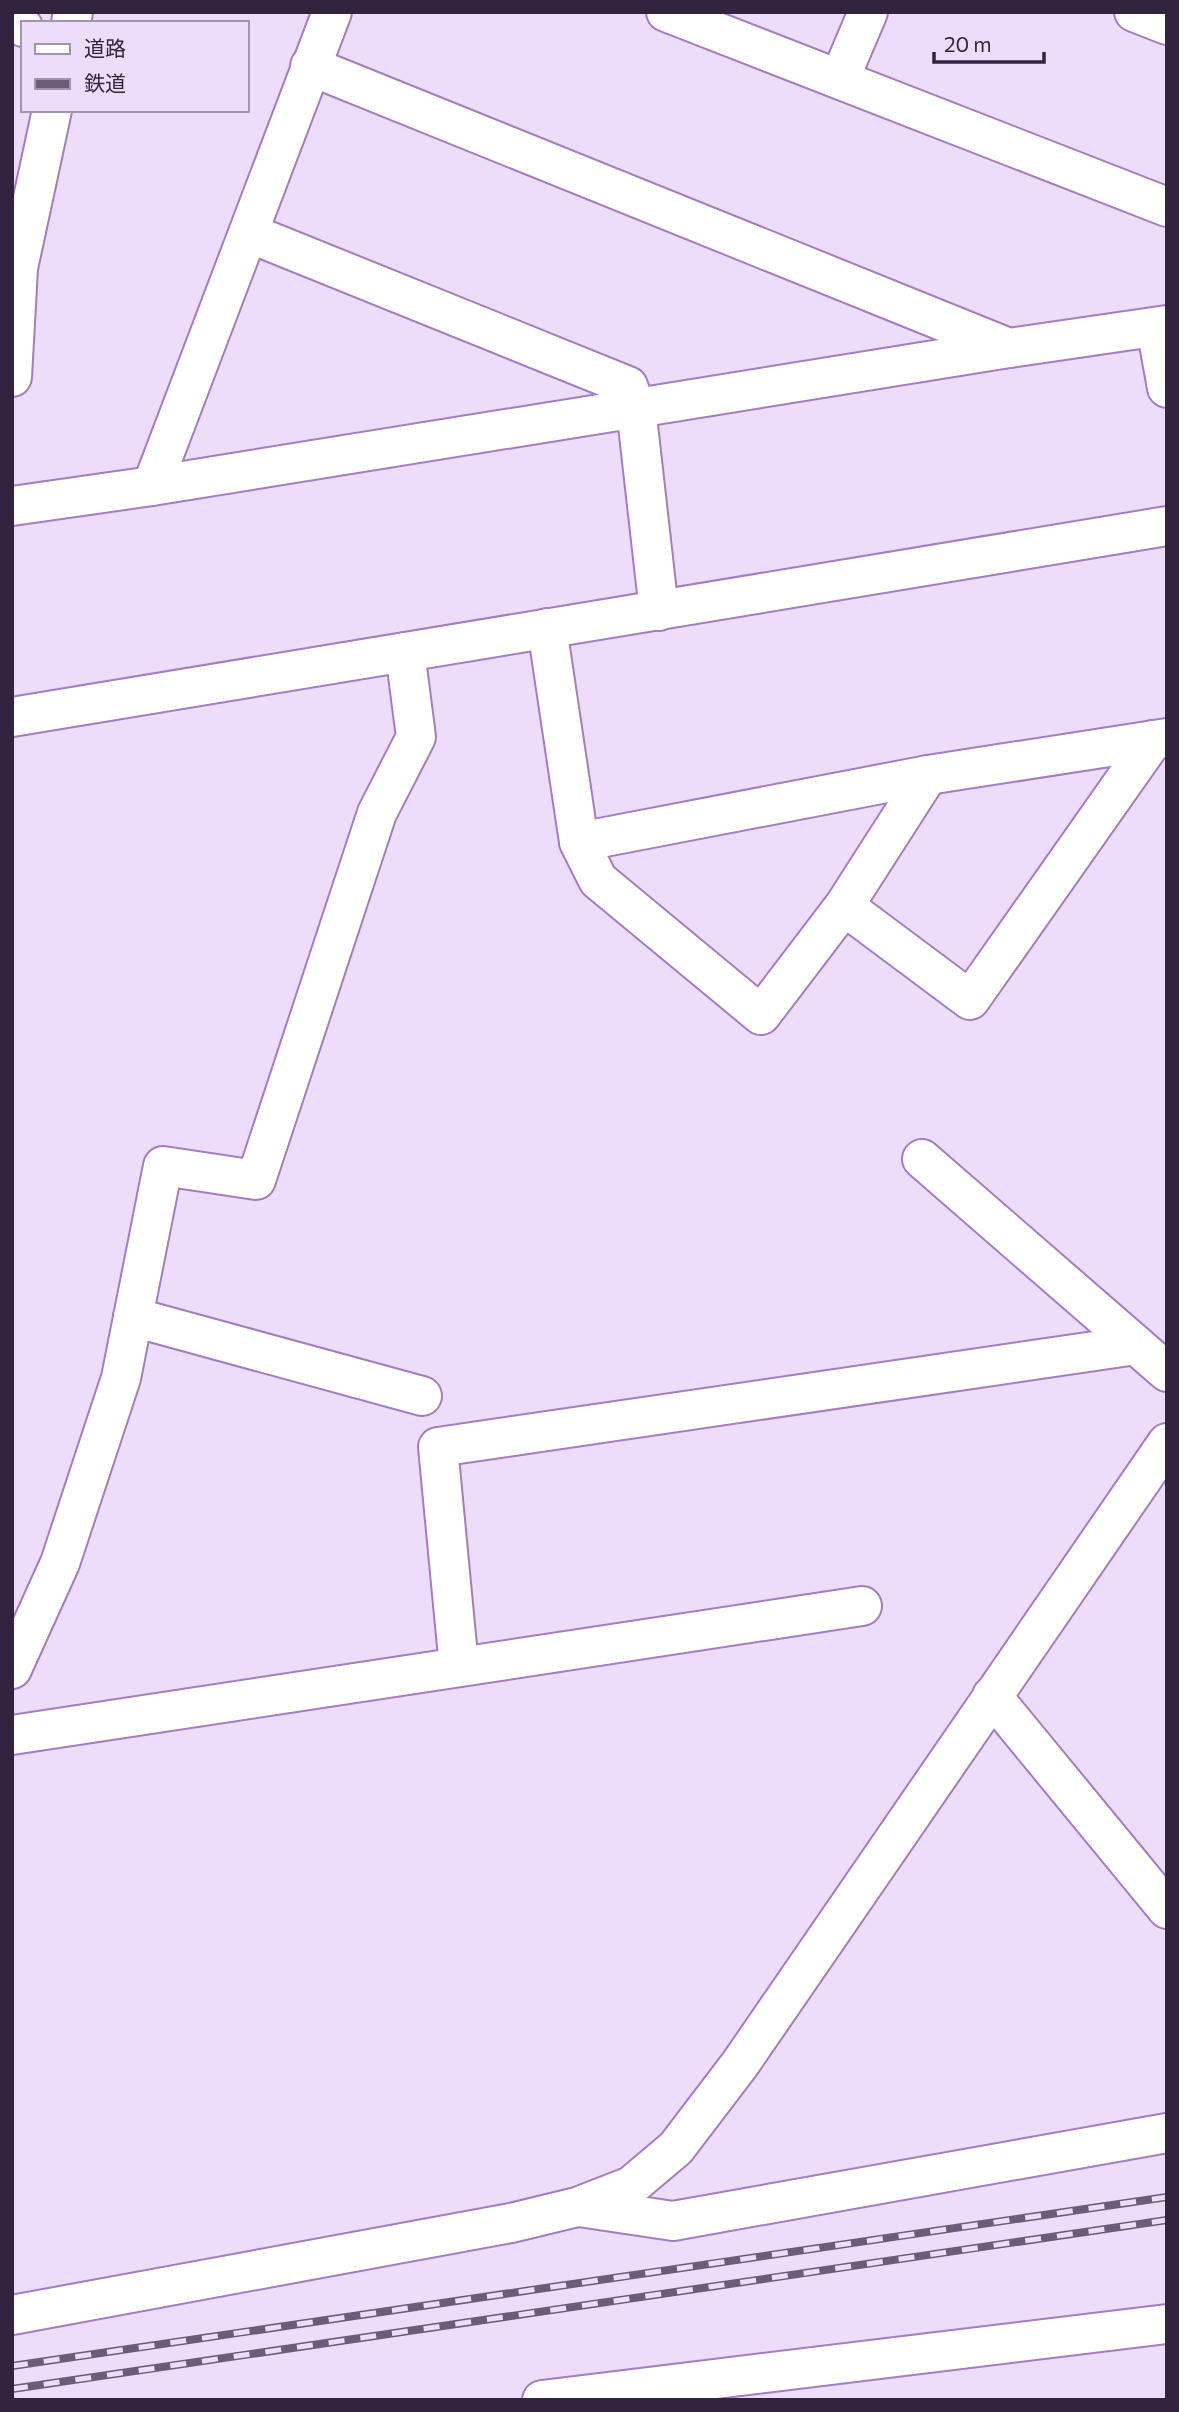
<svg xmlns="http://www.w3.org/2000/svg" width="1179" height="2412" font-family="Commissioner,'Noto Sans JP',sans-serif">
<rect width="100%" height="100%" fill="#edddfa"/>
<g fill="none" stroke-linecap="round" stroke-linejoin="round">
<defs>
<g id="minor">
<polyline points="666,12 1167,207"/>
<polyline points="1134,12 1167,25"/>
<polyline points="12,21 23,27"/>
<polyline points="71,23 73,12"/>
<polyline points="310,66 1009,348"/>
<polyline points="840,78 868,12"/>
<polyline points="249,233 628,386 636,408 659,611"/>
<polyline points="1156,327 1167,388"/>
<polyline points="12,377 18,268 52,110"/>
<polyline points="152,486 332,12"/>
<polyline points="12,506 152,486 1009,348 1167,325"/>
<polyline points="547,628 579,842 598,880 761,1015 844,906 928,775"/>
<polyline points="12,717 1167,526"/>
<polyline points="579,842 928,775 1167,738"/>
<polyline points="844,906 970,1000 1153,740"/>
<polyline points="922,1159 1167,1372"/>
<polyline points="133,1317 422,1396"/>
<polyline points="459,1667 438,1447 1136,1345"/>
<polyline points="12,1669 60,1563 121,1378 163,1166 256,1180 377,813 416,737 405,652"/>
<polyline points="992,1696 1167,1909"/>
<polyline points="12,1735 862,1606"/>
<polyline points="579,2207 673,2221 1167,2133"/>
<polyline points="12,2315 511,2223 577,2207 631,2186 676,2148 740,2064 1167,1443"/>
<polyline points="542,2400 1167,2324"/>
</g>
</defs>
<use href="#minor" stroke="#a37dbf" stroke-width="42"/>
<use href="#minor" stroke="#fff" stroke-width="38"/>
<defs>
<g id="rail">
<polyline points="12,2366 1167,2197"/>
<polyline points="12,2389 1167,2220"/>
</g>
</defs>
<use href="#rail" stroke="#6b5c78" stroke-width="8"/>
<use href="#rail" stroke="#edddfa" stroke-width="5" stroke-dasharray="16" stroke-linecap="butt"/>
</g>
<rect width="1179" height="2412" fill="none" stroke="#32233e" stroke-width="28"/>
<rect x="21" y="21" width="228" height="91" fill="#edddfa" stroke="#a293af" stroke-width="2"/>
<rect x="35" y="44" width="35" height="10" fill="#ffffff" stroke="#a293af" stroke-width="2"/>
<text x="84" y="56" font-size="21" fill="#32233e">道路</text>
<rect x="35" y="79" width="35" height="10" fill="#6b5c78" stroke="#a293af" stroke-width="2"/>
<text x="84" y="91" font-size="21" fill="#32233e">鉄道</text>
<path d="M934 52v10h110v-10" fill="none" stroke="#32233e" stroke-width="3.5"/>
<text x="944" y="52" font-size="21" fill="#32233e" stroke="#edddfa" stroke-width="5" paint-order="stroke">20 m</text>
</svg>
